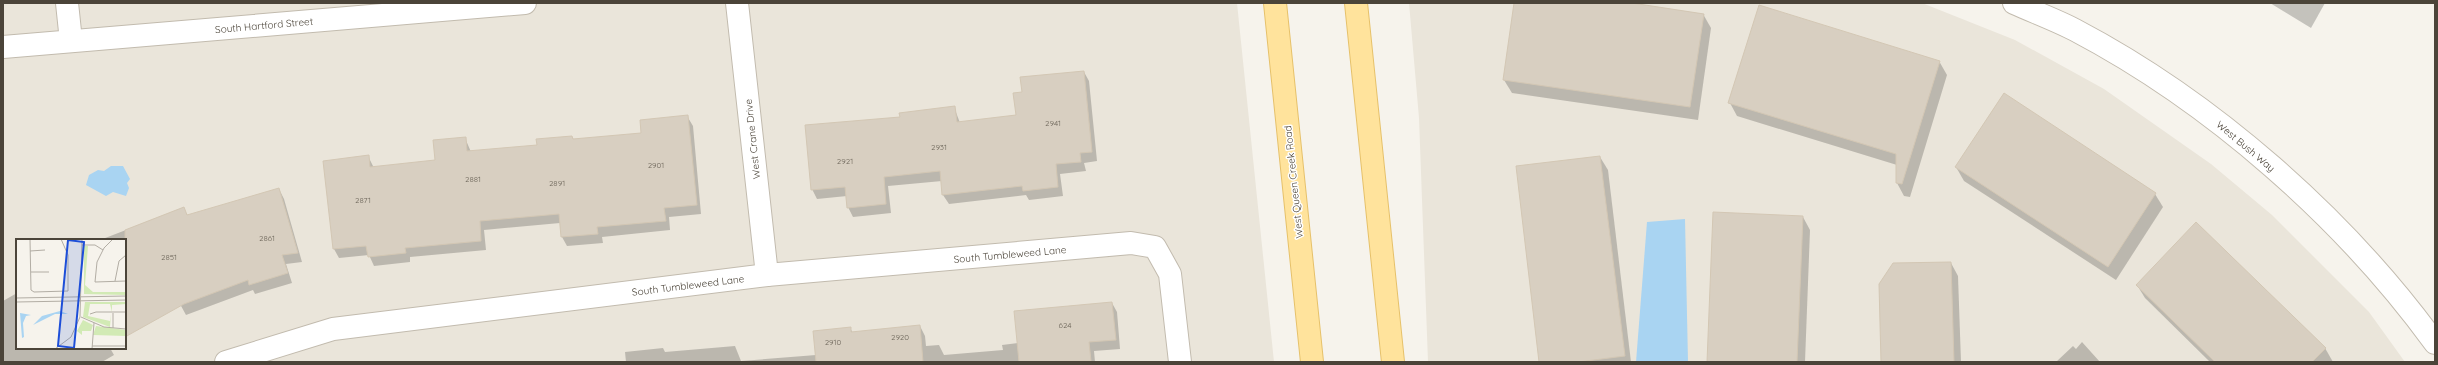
<svg xmlns="http://www.w3.org/2000/svg" width="2438" height="365" font-family="Quicksand,sans-serif">
<rect width="100%" height="100%" fill="#f6f3ec"/>
<g fill="#eae5da" fill-rule="evenodd">
<path d="M3 3H1237L1274 362H3ZM17 240H125V348H17Z"/>
<polygon points="1409,3 1922,3 2015,40 2104,89 2211,164 2272,215 2369,312 2405,362 1428,362 1419,118"/>
</g>
<g fill="#a9d4f2">
<polygon points="111,166 123,166 130,179 127,183 129,188 126,196 113,192 106,196 86,185 89,175 98,170 104,171"/>
<polygon points="1685,219 1688,362 1636,362 1647,222"/>
</g>
<g fill="#0003">
<polygon points="1515,3 1625,3 1703,14 1711,28 1698,120 1512,93 1504,80"/>
<polygon points="2270,3 2325,3 2311,28"/>
<polygon points="1939,61 1947,75 1910,197 1904,196 1897,183 1897,165 1737,116 1730,103"/>
<polygon points="1084,72 1089,81 1097,161 1084,163 1086,171 1060,174 1063,196 1029,200 1026,195 949,204 943,195 942,181 888,186 891,213 853,217 848,207 847,196 817,199 812,189 901,118 954,107 960,123 1017,116 1023,93"/>
<polygon points="687,116 693,126 701,214 669,217 670,230 602,237 603,243 567,246 562,237 560,223 484,230 486,250 410,257 410,262 374,266 369,255 339,258 334,249 368,156 374,168 436,161 465,138 471,152 538,146 572,137 574,140 642,134"/>
<polygon points="1600,157 1608,170 1631,362 1540,362"/>
<polygon points="1956,167 2155,194 2163,207 2116,280 1964,181"/>
<polygon points="279,189 284,199 302,262 286,264 292,283 255,294 253,290 186,315 180,304 125,331 125,240 100,240 183,208 188,216"/>
<polygon points="1803,217 1810,230 1805,362 1708,362"/>
<polygon points="1951,263 1958,276 1961,362 1882,362"/>
<polygon points="2137,285 2325,348 2333,362 2210,362 2145,298"/>
<polygon points="17,293 17,348 110,348 114,355 102,362 3,362 3,301"/>
<polygon points="1112,303 1117,312 1120,349 1094,351 1095,362 626,362 625,352 663,348 665,352 735,346 741,361 816,355 850,328 853,333 920,326 925,336 926,346 939,345 944,355 1003,350 1002,345 1018,343"/>
<polygon points="2082,342 2100,362 2056,362 2073,346 2076,349"/>
</g>
<g fill="#d8cfc1" stroke="#d3c7b4">
<polygon points="1514,3 1632,3 1704,14 1690,107 1503,80"/>
<polygon points="1759,5 1940,61 1902,184 1896,183 1896,154 1728,103"/>
<polygon points="1084,71 1092,152 1080,153 1081,162 1056,164 1058,187 1023,191 1022,186 942,195 940,171 884,177 886,204 847,208 845,187 811,190 805,125 900,117 899,113 955,106 957,122 1016,115 1013,93 1022,92 1020,77"/>
<polygon points="2004,93 2156,193 2108,267 1955,167"/>
<polygon points="688,115 697,205 664,208 666,221 597,227 598,234 561,237 559,214 480,221 481,241 405,248 406,253 368,257 366,246 333,249 323,161 369,155 370,167 435,160 433,140 466,137 467,151 537,145 536,139 572,136 573,139 641,133 640,120"/>
<polygon points="1600,156 1625,356 1578,362 1539,362 1516,166"/>
<polygon points="279,188 298,253 282,255 288,273 249,285 248,280 184,304 125,337 125,230 184,207 187,215"/>
<polygon points="1713,212 1803,216 1797,362 1707,362"/>
<polygon points="2196,222 2326,348 2312,362 2215,362 2136,285"/>
<polygon points="1951,262 1954,362 1881,362 1879,284 1893,263"/>
<polygon points="1112,302 1116,340 1089,342 1091,361 1019,362 1014,311"/>
<polygon points="920,325 923,362 816,362 813,331 851,327 851,332"/>
</g>
<g fill="none" stroke-linecap="round" stroke-linejoin="round">
<defs>
<g id="minor">
<polyline points="67,3 71,41"/>
<polyline points="737,3 767,275"/>
<path d="M2014 3C2034 12 2056 20 2075 30 2212 102 2344 218 2435 343"/>
<polyline points="3,47 525,3"/>
<polyline points="226,362 333,329 767,275 1131,243 1155,247 1170,274 1180,362"/>
</g>
<g id="major">
<polyline points="1275,3 1312,362"/>
<polyline points="1356,3 1393,362"/>
</g>
</defs>
<use href="#minor" stroke="#c2bbae" stroke-width="24"/>
<use href="#major" stroke="#e6c16a" stroke-width="24"/>
<use href="#minor" stroke="#fff" stroke-width="22"/>
<use href="#major" stroke="#ffe39c" stroke-width="22"/>
</g>
<g text-anchor="middle" stroke-width="3" stroke-linejoin="round" paint-order="stroke">
<g font-size="8" fill="#6e675b">
<text x="1053" y="126">2941</text>
<text x="939" y="150">2931</text>
<text x="845" y="164">2921</text>
<text x="656" y="168">2901</text>
<text x="473" y="182">2881</text>
<text x="557" y="186">2891</text>
<text x="363" y="203">2871</text>
<text x="267" y="241">2861</text>
<text x="169" y="260">2851</text>
<text x="1065" y="328">624</text>
<text x="900" y="340">2920</text>
<text x="833" y="345">2910</text>
</g>
<g font-size="10" fill="#4b4439" stroke="#fff">
<text transform="translate(264 25) rotate(-5)" y="4">South Hartford Street</text>
<text transform="translate(752 139) rotate(-96)" y="4">West Crane Drive</text>
<text transform="translate(2246 146) rotate(40)" y="4">West Bush Way</text>
<text transform="translate(1293 182) rotate(-96)" y="4">West Queen Creek Road</text>
<text transform="translate(1010 254) rotate(-5)" y="4">South Tumbleweed Lane</text>
<text transform="translate(688 285) rotate(-7)" y="4">South Tumbleweed Lane</text>
</g>
</g>
<g transform="translate(16 239)">
<rect width="110" height="110" fill="#f6f3ec"/>
<path d="M68 7H72L69 46 77 53H110V56L68 55ZM69 63H110V65L96 66V73L94 65H74L72 77 94 82 95 75 94 88 67 78ZM67 81 77 86 75 92H66V96L61 92ZM80 87 110 91V97L77 96Z" fill="#d2eab5"/>
<path d="M44 72 52 75H39L17 86 26 77ZM4 74 15 76 10 77 7 84 8 98 6 99Z" fill="#a9d4f2"/>
<path fill="none" stroke="#b2ada4" stroke-width="1" d="M14 0 15 51 18 53 52 52V16L45 0M97 0 88 9 81 23 79 43 110 42M66 6H79L87 11M14 12 29 11M15 33H33M99 42 103 22 110 16M0 59 110 57M0 63 110 61M97 74V89M74 75 80 73H110M65 78 88 88 110 90M76 107H110M39 110 55 98 64 78 66 0M76 110 78 84"/>
<path fill="#1d4ed8" fill-opacity="0.15" stroke="#1d4ed8" stroke-width="2" d="M52 1 68 3 58 109 42 107Z"/>
<rect width="110" height="110" fill="none" stroke="#4b4439" stroke-width="2"/>
</g>
<rect width="2438" height="365" fill="none" stroke="#4b4439" stroke-width="8"/>
</svg>
